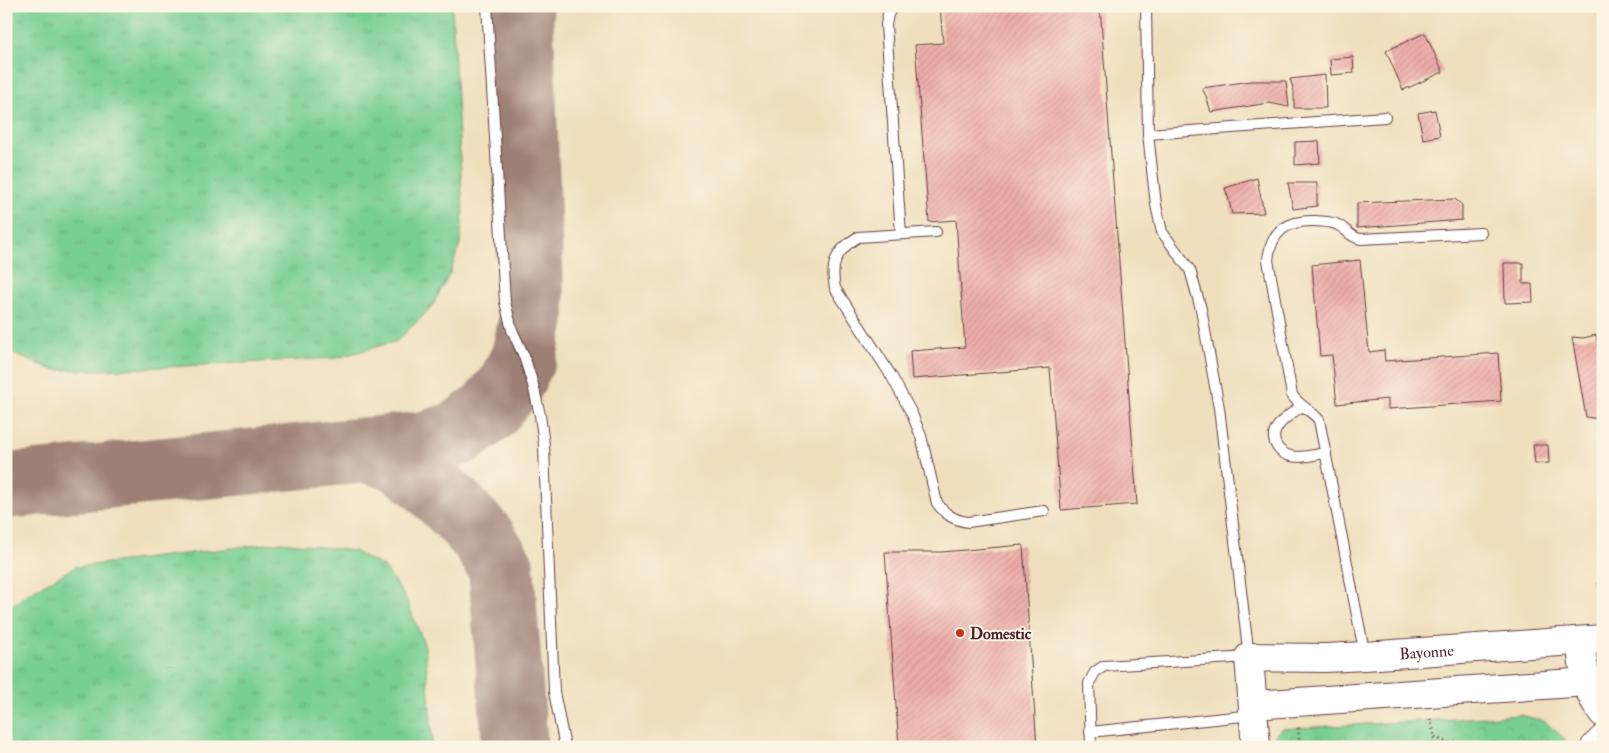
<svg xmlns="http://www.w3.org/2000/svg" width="1609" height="753" font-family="'IM FELL Double Pica',serif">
<defs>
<pattern id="grass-tufts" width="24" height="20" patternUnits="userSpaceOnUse" patternTransform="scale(1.25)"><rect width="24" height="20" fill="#78cf93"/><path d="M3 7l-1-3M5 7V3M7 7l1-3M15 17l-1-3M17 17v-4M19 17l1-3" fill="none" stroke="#69b17f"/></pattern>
<pattern id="park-crowns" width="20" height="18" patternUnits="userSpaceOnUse" patternTransform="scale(1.25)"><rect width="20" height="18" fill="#78cf93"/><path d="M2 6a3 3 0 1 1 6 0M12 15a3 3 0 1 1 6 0" fill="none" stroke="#69b17f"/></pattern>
<pattern id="building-hatch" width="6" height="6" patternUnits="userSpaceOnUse" patternTransform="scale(1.25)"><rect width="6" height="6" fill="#edada9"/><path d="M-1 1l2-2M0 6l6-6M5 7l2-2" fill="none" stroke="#cd9492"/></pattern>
</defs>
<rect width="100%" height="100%" fill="#fcf5e5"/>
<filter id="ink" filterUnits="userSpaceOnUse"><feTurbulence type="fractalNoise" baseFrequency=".02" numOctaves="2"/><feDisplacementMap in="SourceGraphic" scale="10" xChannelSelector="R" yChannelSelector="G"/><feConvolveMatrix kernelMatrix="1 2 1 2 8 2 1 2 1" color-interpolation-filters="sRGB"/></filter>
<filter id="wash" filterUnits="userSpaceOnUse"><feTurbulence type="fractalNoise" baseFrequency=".0096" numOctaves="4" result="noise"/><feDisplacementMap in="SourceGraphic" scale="20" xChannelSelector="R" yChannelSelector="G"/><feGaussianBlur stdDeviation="1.12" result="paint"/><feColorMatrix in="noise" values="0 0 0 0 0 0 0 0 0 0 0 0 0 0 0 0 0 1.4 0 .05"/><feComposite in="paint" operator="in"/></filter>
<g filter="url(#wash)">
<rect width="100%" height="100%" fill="#efdfbd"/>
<g fill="url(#grass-tufts)" stroke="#61775f">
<polygon points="6,6 452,6 463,213 460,244 450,273 431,308 397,341 337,358 106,370 54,370 15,355 6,350"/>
<polygon points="282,542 354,551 385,568 406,599 425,646 433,747 6,747 6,610 29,593 75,567"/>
</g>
<polygon fill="url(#park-crowns)" stroke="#61775f" points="1521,715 1544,721 1565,739 1564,747 1271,747 1270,742 1281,729"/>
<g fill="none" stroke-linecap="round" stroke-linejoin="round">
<g stroke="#9c7f74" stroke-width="66">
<polyline points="367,450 398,459 426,480 461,514 483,538 501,567 515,747"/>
<polyline points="6,486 426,444 459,433 488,412 510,385 524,356 532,318 520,6"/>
</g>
</g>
<g id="blocks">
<g fill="url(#building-hatch)">
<polygon points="940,6 1100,6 1137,504 1061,510 1050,368 912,379 910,351 965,347 956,220 929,222 915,45 943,43"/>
<polygon points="1247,6 1285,6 1286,7 1273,10 1248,11"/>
<polygon points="1425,33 1443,72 1403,90 1386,51"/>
<polygon points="1353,57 1354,73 1331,75 1330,59"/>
<polygon points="1325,75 1326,108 1294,108 1294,91 1290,79"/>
<polygon points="1251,81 1286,81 1289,107 1269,103 1211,112 1206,96 1202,88"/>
<polygon points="1435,110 1440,136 1423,139 1418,113"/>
<polygon points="1319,141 1320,163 1295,165 1295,142"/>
<polygon points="1257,178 1264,213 1232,214 1229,200 1225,188"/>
<polygon points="1288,183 1317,183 1317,206 1293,209"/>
<polygon points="1455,199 1462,205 1462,220 1357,228 1357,203"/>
<polygon points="1360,260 1369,352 1384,350 1385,361 1498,353 1501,401 1388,409 1388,399 1337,404 1332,355 1320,356 1312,265"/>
<polygon points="1504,263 1523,263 1523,284 1532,284 1533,302 1505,303"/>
<polygon points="1596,335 1603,376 1603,417 1598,419 1586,417 1572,337 1583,338"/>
<polygon points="1533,445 1548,445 1549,463 1535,464"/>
<polygon points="1023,545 1037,747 899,747 885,552 942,552"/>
<polygon points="1603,582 1603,600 1602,600 1598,583"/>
</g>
</g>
</g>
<g filter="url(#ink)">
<use href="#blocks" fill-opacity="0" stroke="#633c41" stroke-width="1"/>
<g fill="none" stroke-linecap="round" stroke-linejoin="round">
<defs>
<g id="lane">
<polyline points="487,6 505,302 512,330 524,356 533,385 540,415 544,445 545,475 554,692 565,747"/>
<polyline points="894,6 888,14 886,25 901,234"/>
<polyline points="1148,134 1385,117"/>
<path d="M936 232 858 237C836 250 830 264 835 288L892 377 912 414 921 436 937 503C945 514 953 520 968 522L1044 511"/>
<path d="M1302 406C1290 415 1264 429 1278 448 1281 452 1285 455 1291 456 1301 459 1315 454 1326 453"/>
<path d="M1365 656 1319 420C1311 410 1299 406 1292 395L1268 260C1271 231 1287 220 1315 221 1323 222 1331 221 1338 225 1348 230 1349 237 1361 239L1481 233"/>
<polyline points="1090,732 1253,715"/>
<polyline points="1091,747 1089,683 1095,672 1104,666 1249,657 1219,408 1201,309 1190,270 1162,232 1156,205 1148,134 1146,6"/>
</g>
<g id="secondary">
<path d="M1580 641C1584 670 1584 689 1603 713"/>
<polyline points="1253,705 1603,681"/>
<path id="s1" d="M1256 747 1249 657 1325 658 1365 656 1603 639"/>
<polyline points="1595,747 1603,739"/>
</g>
</defs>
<use href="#lane" stroke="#633c41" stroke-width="12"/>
<use href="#secondary" stroke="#633c41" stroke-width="30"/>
<g stroke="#633c41" stroke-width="3" stroke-dasharray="1 4" stroke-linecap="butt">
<path d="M1430 719C1433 729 1436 736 1432 747"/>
<polyline points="1298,728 1300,747"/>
<path d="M1435 737C1441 740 1447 743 1455 743 1466 743 1473 739 1483 747"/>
</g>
<use href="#lane" stroke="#fff" stroke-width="10"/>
<use href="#secondary" stroke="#fff" stroke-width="28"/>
</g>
</g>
<circle fill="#c8321e" stroke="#fcf5e5" stroke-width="2" cx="960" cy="633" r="5"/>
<g text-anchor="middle" stroke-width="4" stroke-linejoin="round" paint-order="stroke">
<g font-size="16" font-weight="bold" fill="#4a1f2b" stroke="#fcf5e5" text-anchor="start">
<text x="970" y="639">Domestic</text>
</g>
<g font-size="16" fill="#4a1f2b" stroke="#fcf5e5">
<text dy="6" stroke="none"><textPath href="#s1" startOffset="268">Bayonne</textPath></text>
</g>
</g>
<rect width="1609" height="753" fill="none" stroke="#fcf5e5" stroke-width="25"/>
</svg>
